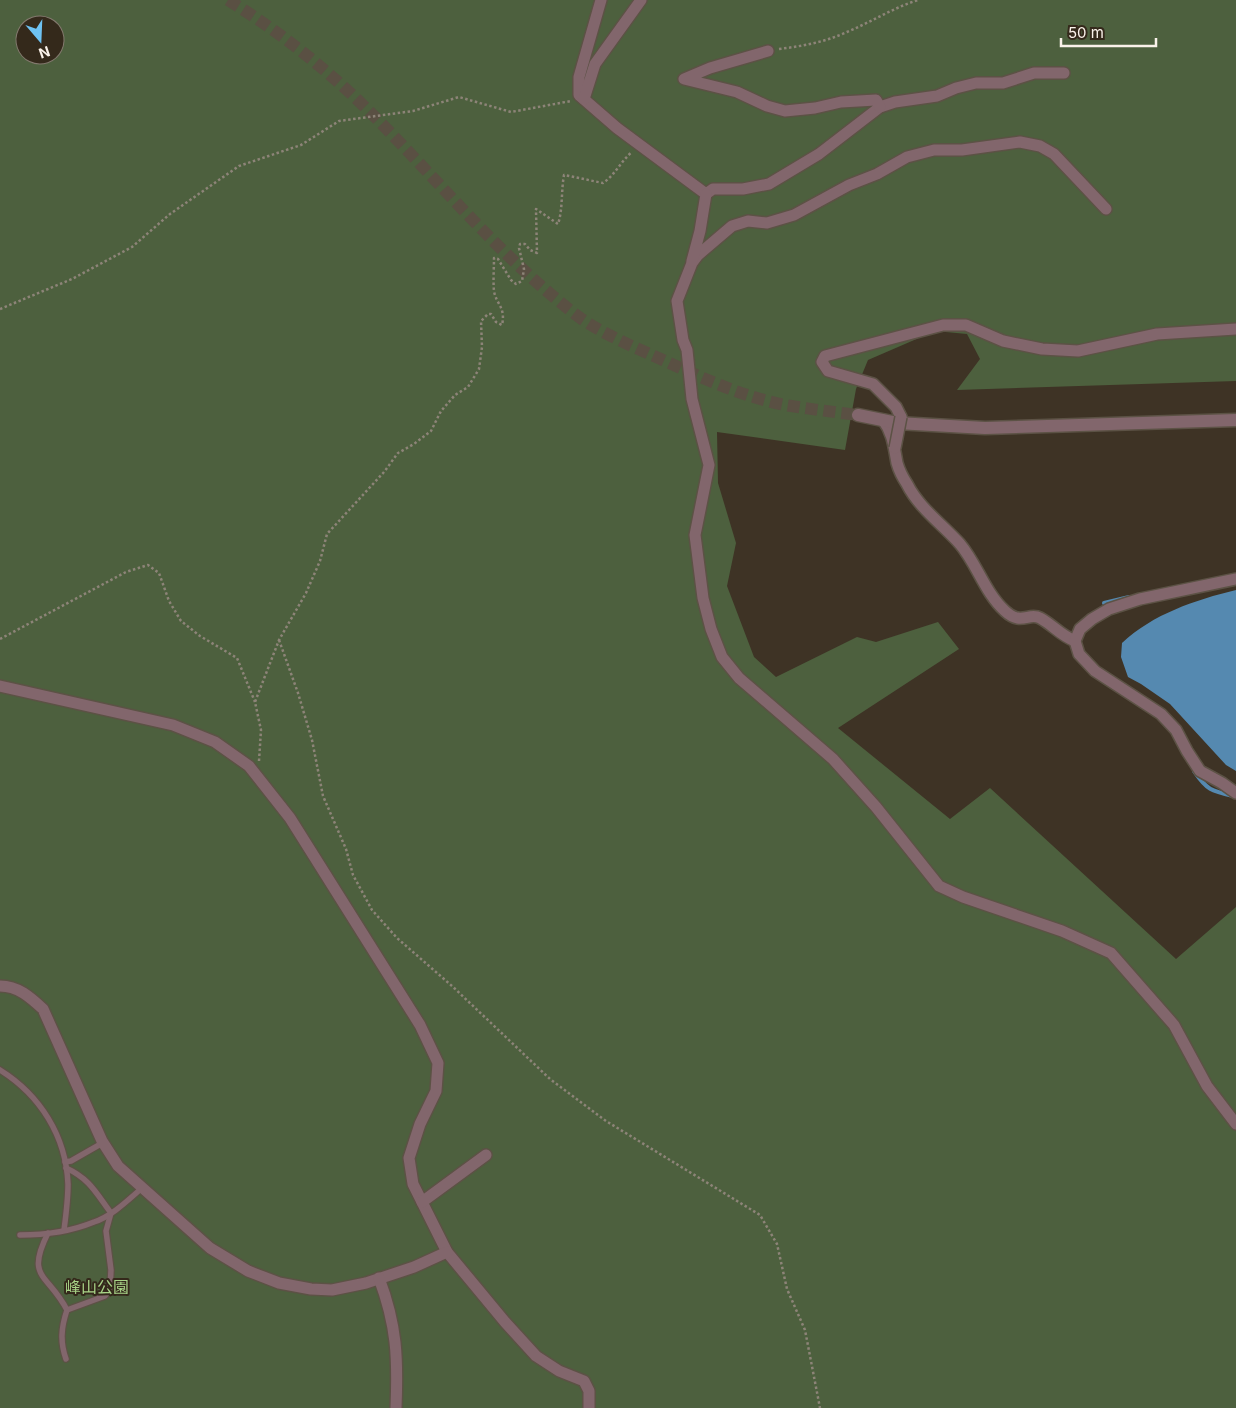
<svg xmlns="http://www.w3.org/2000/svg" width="1236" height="1408" font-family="Inter,'Noto Sans JP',sans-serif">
<rect width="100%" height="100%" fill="#3e3325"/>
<path fill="#4d603e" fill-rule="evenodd" d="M0 0H1236V381L957 390 980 359 967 334 935 331 868 360 856 389 845 450 717 432 718 483 736 543 727 586 754 657 776 677 857 637 876 642 938 622 959 649 838 728 950 819 990 788 1176 959 1236 907V1408H0ZM25 25H55V55H25Z"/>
<path fill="#5589b0" d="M1236 590V771L1226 765 1170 704 1141 684 1128 677 1121 657 1122 643C1153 614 1195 600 1236 590Z"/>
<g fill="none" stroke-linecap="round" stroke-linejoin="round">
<g stroke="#5589b0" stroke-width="4">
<polyline points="1104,603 1129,597"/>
<path d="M1194 771C1207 790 1211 791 1233 796"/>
</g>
<path stroke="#5a5043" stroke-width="12" stroke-dasharray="12 6" stroke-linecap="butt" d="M228 0C280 32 328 70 371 113 439 181 501 258 579 317 598 331 631 346 654 356 696 375 739 396 785 405 809 409 834 412 858 415"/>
<defs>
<g id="service">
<path d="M0 1070C40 1095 66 1136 68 1184 68 1199 66 1215 64 1230"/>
<polyline points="65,1162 71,1161 99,1145 102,1141"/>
<path d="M66 1168C90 1179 96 1193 111 1213L106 1231 111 1270 110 1289 105 1296 67 1310C61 1328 60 1342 66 1359"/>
<path d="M48 1233C25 1279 48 1273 67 1310"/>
<path d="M20 1235C44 1235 72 1231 94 1222 112 1216 128 1200 142 1188"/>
</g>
<g id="minor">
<polyline points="601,0 579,77 579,95 617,128 706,194 713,189 743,189 769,184 819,154 880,107 895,102 937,96 956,88 976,83 1003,83 1034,73 1064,73"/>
<polyline points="768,51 710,68 684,79 737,92 767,106 785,111 815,108 841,102 876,100 880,107"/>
<polyline points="584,99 595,64 641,0"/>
<polyline points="1106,209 1054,154 1040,146 1020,142 962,150 934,150 907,157 877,174 849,185 794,215 767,223 748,221 732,226 698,255 692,263 677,301 683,340 687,350 692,399 709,465 695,535 703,598 711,629 722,657 739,678 833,759 876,807 939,886 963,897 1062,931 1111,953 1174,1025 1207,1086 1236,1124"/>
<polyline points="692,261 700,231 706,194"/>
<polyline points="901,417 896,407 873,384 828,371 822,362 825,356 943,325 966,325 1003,341 1042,349 1078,351 1157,334 1236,329"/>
<path d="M883 420C893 433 894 447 897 463 899 470 903 478 907 484 919 508 942 524 960 544 977 564 985 593 1005 611 1021 626 1029 612 1040 618 1053 625 1060 635 1075 641"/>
<polyline points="1236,579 1140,599 1109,609 1092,619 1080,629 1075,641 1079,654 1095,671 1161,714 1176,730 1187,751 1200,771 1222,783 1236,793"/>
<polyline points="0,686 173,725 215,742 249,766 290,818 420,1025 438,1063 436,1091 420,1124 409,1158 413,1184 447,1252 505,1322 536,1356 559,1371 584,1381 589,1391 589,1408"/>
<path d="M0 986C18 986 30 997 43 1009L102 1141 118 1166 210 1248 248 1271 279 1283 311 1289 332 1290 366 1283 414 1267 447 1252"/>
<polyline points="422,1202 486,1155"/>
<path d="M379 1278C397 1326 398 1358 396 1408"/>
</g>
<polyline id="tertiary" points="858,415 897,423 985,428 1236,420"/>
</defs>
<use href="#service" stroke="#5c5245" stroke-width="8"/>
<use href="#minor" stroke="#5c5245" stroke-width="14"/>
<use href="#tertiary" stroke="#5c5245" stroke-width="15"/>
<g stroke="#8d8478" stroke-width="2.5" stroke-dasharray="2.5 2.5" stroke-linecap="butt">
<path d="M779 49C803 46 825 42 847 32 871 22 893 8 918 0"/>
<polyline points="0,309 72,279 132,247 170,214 239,166 301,145 339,121 413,111 459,97 511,112 571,101"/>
<polyline points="0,639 126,572 148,565 159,573 169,601 181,621 200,636 237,658 255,702"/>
<polyline points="279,640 298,693 312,740 323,796 346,849 353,875 372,910 397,938 452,986 550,1079 606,1121 760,1215 777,1244 787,1289 805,1330 820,1408"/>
<path d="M259 761 261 730 255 702 279 640 306 593 320 561 327 534 384 472 398 453 414 444 431 431 441 411 455 395 468 387 479 369 482 347 481 321 488 314H491L496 322 502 325C506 307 496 304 494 291 493 281 494 268 494 258L498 259 511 280 516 284 522 281 524 269 519 248 520 244H525L530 250 537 253 536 209 558 224C563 209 561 191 564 175L603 183C615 175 621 161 632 152"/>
</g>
<use href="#service" stroke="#82666c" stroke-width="5.5"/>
<use href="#minor" stroke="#82666c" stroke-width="11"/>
<use href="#tertiary" stroke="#82666c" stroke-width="12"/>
<defs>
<polyline id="minor-bridge" points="895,448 901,417"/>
</defs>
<use href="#minor-bridge" stroke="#5c5245" stroke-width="14" stroke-linecap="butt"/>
<use href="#minor-bridge" stroke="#82666c" stroke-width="11"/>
</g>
<g text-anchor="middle" stroke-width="4" stroke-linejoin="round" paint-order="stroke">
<g font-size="16" fill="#a8d387" stroke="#34291b">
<text x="97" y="1293">峰山公園</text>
</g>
</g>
<g transform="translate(40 40) rotate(161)"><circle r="24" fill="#34291b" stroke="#83796e"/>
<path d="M0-4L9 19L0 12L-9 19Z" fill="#6ec2f3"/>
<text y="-8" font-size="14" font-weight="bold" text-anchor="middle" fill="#faf2ea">N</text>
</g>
<path d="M1061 38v8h95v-8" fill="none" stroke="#faf2ea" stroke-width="2.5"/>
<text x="1068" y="38" font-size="15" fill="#faf2ea" stroke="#34291b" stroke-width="4" paint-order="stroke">50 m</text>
</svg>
